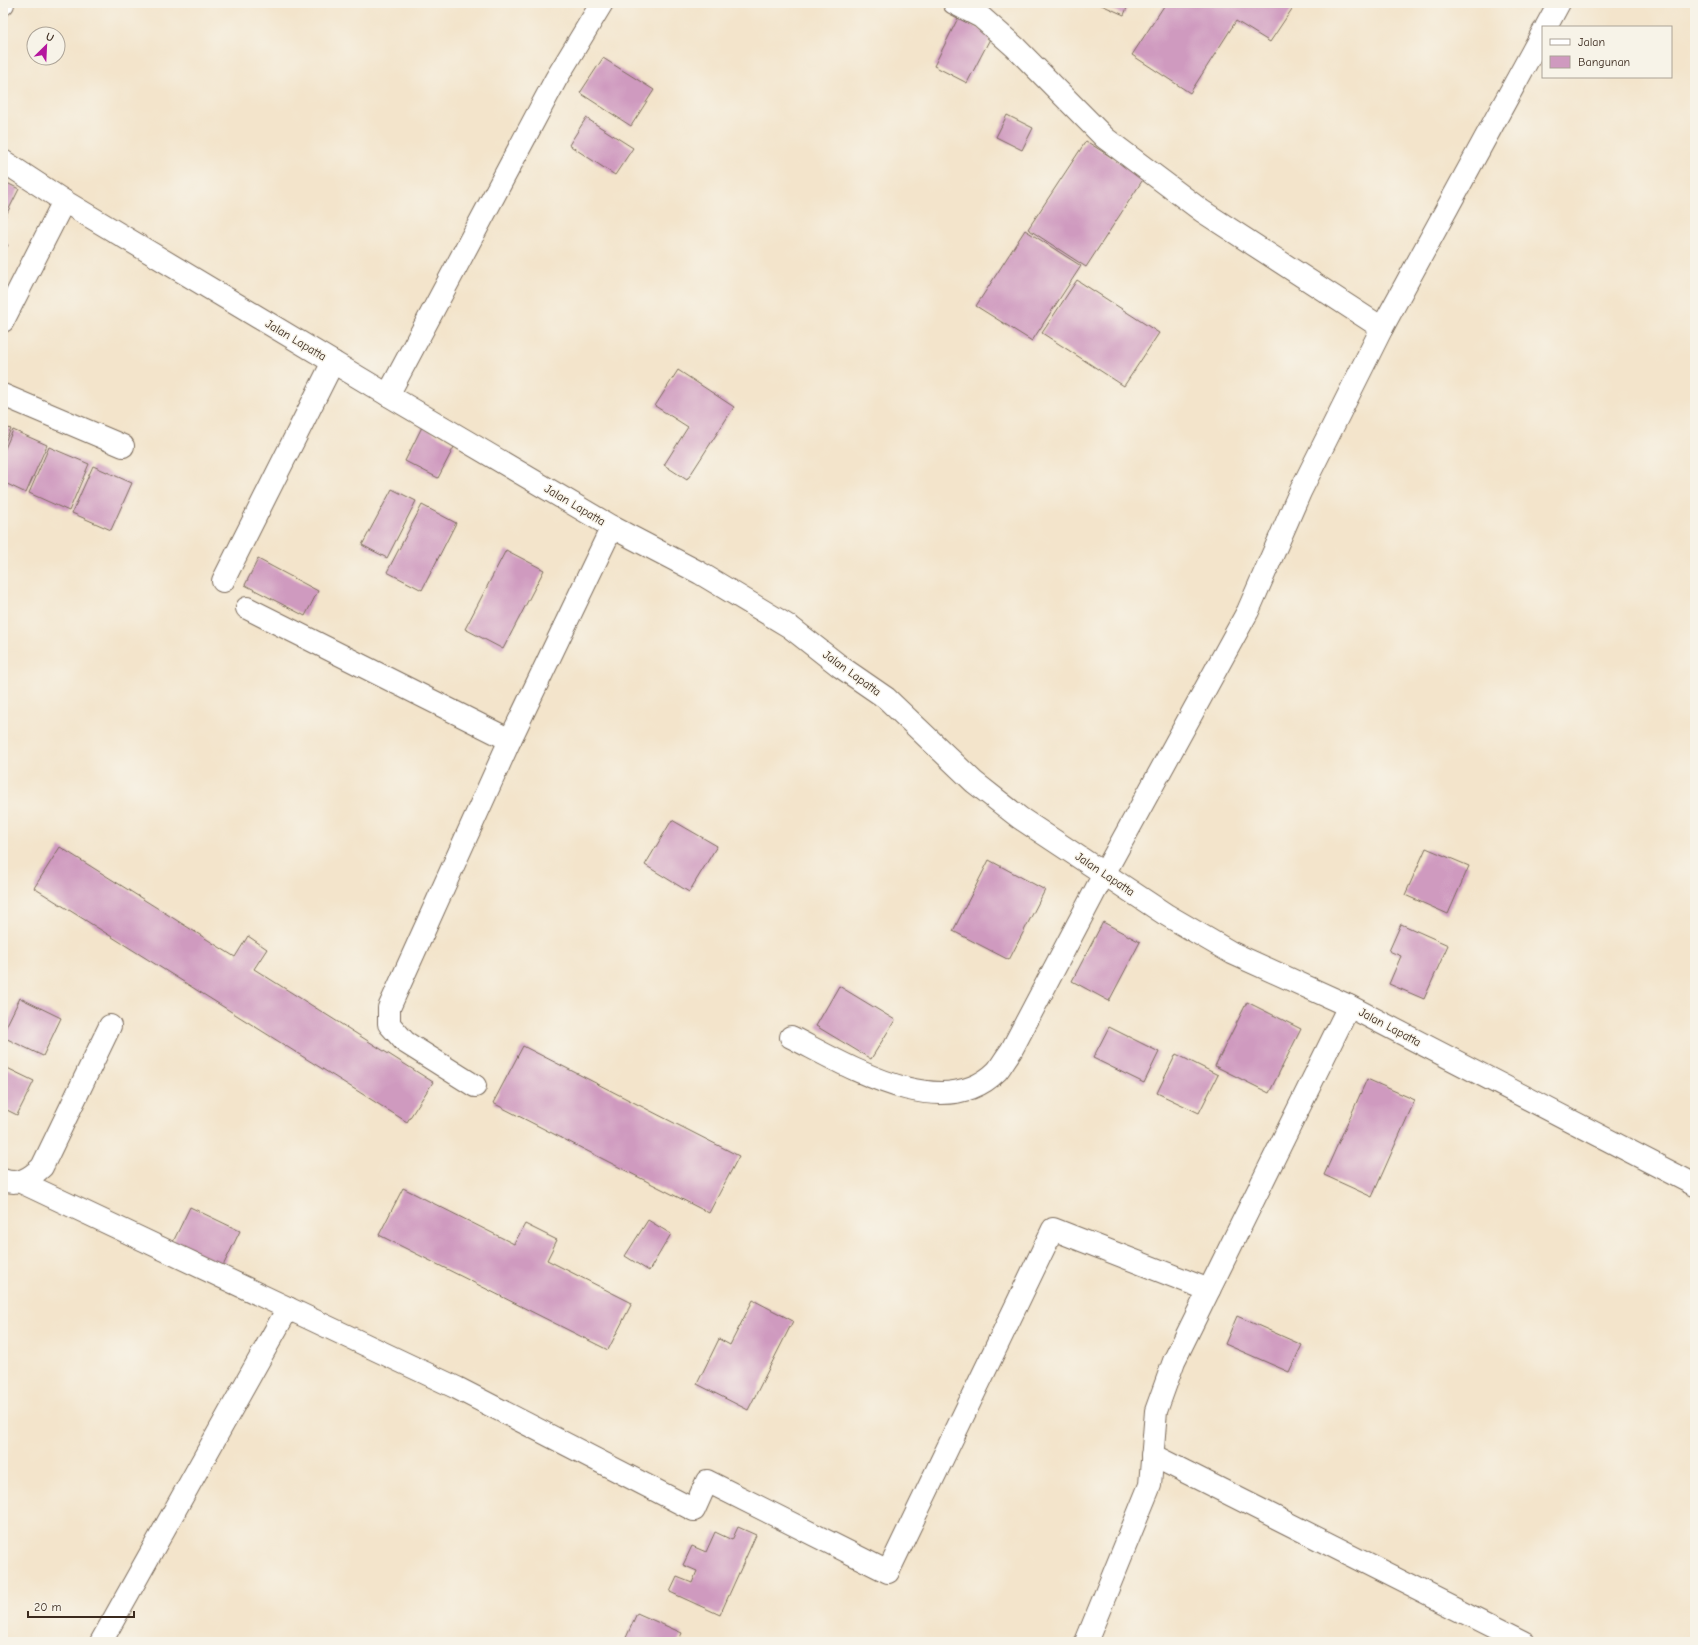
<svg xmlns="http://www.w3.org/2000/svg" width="1698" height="1645" font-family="'Comic Neue',sans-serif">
<rect width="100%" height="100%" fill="#f7f3e8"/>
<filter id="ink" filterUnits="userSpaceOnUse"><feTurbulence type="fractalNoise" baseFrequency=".025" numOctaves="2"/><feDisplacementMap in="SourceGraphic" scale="8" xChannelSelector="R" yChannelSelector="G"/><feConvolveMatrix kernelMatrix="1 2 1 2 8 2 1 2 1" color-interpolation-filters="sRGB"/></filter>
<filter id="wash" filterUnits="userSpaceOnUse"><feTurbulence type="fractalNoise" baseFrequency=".012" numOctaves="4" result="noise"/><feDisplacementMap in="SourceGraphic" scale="16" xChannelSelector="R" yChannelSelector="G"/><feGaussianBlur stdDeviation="0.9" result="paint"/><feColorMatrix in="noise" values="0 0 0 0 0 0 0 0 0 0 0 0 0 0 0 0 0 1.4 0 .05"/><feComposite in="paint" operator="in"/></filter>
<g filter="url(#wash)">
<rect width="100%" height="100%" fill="#f3e4cb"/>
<g id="blocks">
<g fill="#cf9abf">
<polygon points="1097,3 1129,3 1124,15"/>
<polygon points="1166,3 1296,3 1270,42 1236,21 1190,93 1132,55"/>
<polygon points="958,18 992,35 967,83 934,66"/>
<polygon points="603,58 654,90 631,126 580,93"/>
<polygon points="1007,115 1033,128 1022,150 996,137"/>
<polygon points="586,118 633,148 615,175 569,145"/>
<polygon points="1086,141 1144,178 1086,267 1028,229"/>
<polygon points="3,181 19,189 3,221"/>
<polygon points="1025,230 1081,266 1032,341 976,306"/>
<polygon points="3,242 8,245 3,254"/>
<polygon points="1077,280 1159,333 1124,386 1042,333"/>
<polygon points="678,370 734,407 687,480 664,465 688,427 655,406"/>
<polygon points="3,426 11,429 3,446"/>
<polygon points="422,427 455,445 438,478 405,461"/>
<polygon points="13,430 47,445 26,493 3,482 3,453"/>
<polygon points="49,447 89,464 69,511 29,493"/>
<polygon points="93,466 132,483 111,530 72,513"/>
<polygon points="392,489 416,501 387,558 362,545"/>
<polygon points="422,505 456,523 422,590 387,572"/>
<polygon points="506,550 544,570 503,649 465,629"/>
<polygon points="258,559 318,591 305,616 245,585"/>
<polygon points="672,820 717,846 689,892 645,865"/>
<polygon points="60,847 235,957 248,936 267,949 254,969 433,1082 407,1122 34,888"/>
<polygon points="1426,848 1469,866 1448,914 1405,895"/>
<polygon points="989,860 1045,890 1009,960 953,931"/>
<polygon points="1103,922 1140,942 1109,1001 1072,981"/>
<polygon points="1401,924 1448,945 1424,999 1389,984 1401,956 1389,951"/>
<polygon points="839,986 895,1020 871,1059 816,1026"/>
<polygon points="20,998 61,1018 43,1056 3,1037 3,1033"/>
<polygon points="1247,1002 1301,1029 1269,1093 1215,1066"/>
<polygon points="1109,1027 1159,1052 1144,1083 1093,1058"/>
<polygon points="523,1046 739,1156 709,1213 493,1103"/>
<polygon points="1176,1054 1218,1075 1199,1113 1157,1093"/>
<polygon points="3,1066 34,1081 17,1115 3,1108"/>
<polygon points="1367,1079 1415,1100 1372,1197 1324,1175"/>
<polygon points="403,1188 514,1244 525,1224 557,1240 547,1260 632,1303 608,1350 379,1235"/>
<polygon points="190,1207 240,1231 221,1270 171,1246"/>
<polygon points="648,1220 671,1234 649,1271 625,1256"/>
<polygon points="753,1300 793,1321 748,1410 697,1384 719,1339 730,1345"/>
<polygon points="1237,1316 1302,1345 1289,1372 1225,1344"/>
<polygon points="738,1527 756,1535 720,1615 670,1592 677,1577 692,1583 697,1571 683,1565 692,1546 706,1552 715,1532 732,1540"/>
<polygon points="637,1613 682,1633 678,1642 630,1642 625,1640"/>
</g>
</g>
</g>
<g filter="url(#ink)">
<use href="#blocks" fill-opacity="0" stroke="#7b6b5b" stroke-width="1"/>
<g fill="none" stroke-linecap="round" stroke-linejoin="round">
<defs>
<g id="street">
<polyline points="954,3 981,17 1015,47 1105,138 1202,211 1382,328"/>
<polyline points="3,4 3,3"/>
<polyline points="1546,27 1559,3"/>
<polyline points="3,161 64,201 388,395 612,527 700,573 790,627 841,667 886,698 974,782 1020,818 1165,914 1232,953 1349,1006 1695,1185"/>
<polyline points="3,321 64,201"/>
<polyline points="3,395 123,446"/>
<polyline points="388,395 556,79 602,3"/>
<polyline points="223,581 333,362"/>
<polyline points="247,608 510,740"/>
<path d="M791 1037C845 1064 942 1126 997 1071 1002 1065 1006 1057 1011 1051L1104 874 1248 611 1300 492 1382 328 1543 32"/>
<polyline points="475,1086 405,1042 389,1024 389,1008 510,740 612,527"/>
<path d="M3 1180C19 1186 30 1178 42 1167L110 1026"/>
<polyline points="21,1182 457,1388 694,1510 707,1481 888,1572 1053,1229 1209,1290"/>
<polyline points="1152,1455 1523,1642"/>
<polyline points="101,1642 288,1308"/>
<polyline points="1086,1642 1150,1485 1156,1411 1174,1361 1349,1006"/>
</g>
</defs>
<use href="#street" stroke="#7b6b5b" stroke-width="24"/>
<use href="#street" stroke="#fff" stroke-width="22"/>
</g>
</g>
<g text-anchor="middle" stroke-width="3" stroke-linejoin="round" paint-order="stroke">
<g font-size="12" fill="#3b2a1e" stroke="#f7f3e8">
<text transform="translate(296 340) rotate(31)" y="4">Jalan Lapatta</text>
<text transform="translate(575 505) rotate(31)" y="4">Jalan Lapatta</text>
<text transform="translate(852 673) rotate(36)" y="4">Jalan Lapatta</text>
<text transform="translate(1105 874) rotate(34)" y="4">Jalan Lapatta</text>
<text transform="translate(1390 1027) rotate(28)" y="4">Jalan Lapatta</text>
</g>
</g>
<rect width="1698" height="1645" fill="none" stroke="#f7f3e8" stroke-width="16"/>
<rect x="1542" y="26" width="130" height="52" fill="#f7f3e8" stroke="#aca397"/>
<rect x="1550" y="39" width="20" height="6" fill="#ffffff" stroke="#aca397"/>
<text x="1578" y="46" font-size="12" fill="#3b2a1e">Jalan</text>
<rect x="1550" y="56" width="20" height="12" fill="#cf9abf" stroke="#aca397"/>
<text x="1578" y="66" font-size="12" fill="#3b2a1e">Bangunan</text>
<g transform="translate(46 46) rotate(24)"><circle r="19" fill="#f7f3e8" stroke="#aca397"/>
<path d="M0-3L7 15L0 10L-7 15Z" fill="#b5179e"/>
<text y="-6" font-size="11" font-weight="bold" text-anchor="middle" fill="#3b2a1e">U</text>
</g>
<path d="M28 1611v6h106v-6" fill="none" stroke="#3b2a1e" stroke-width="2"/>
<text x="34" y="1611" font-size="12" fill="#3b2a1e" stroke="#f7f3e8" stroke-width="3" paint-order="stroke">20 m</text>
</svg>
